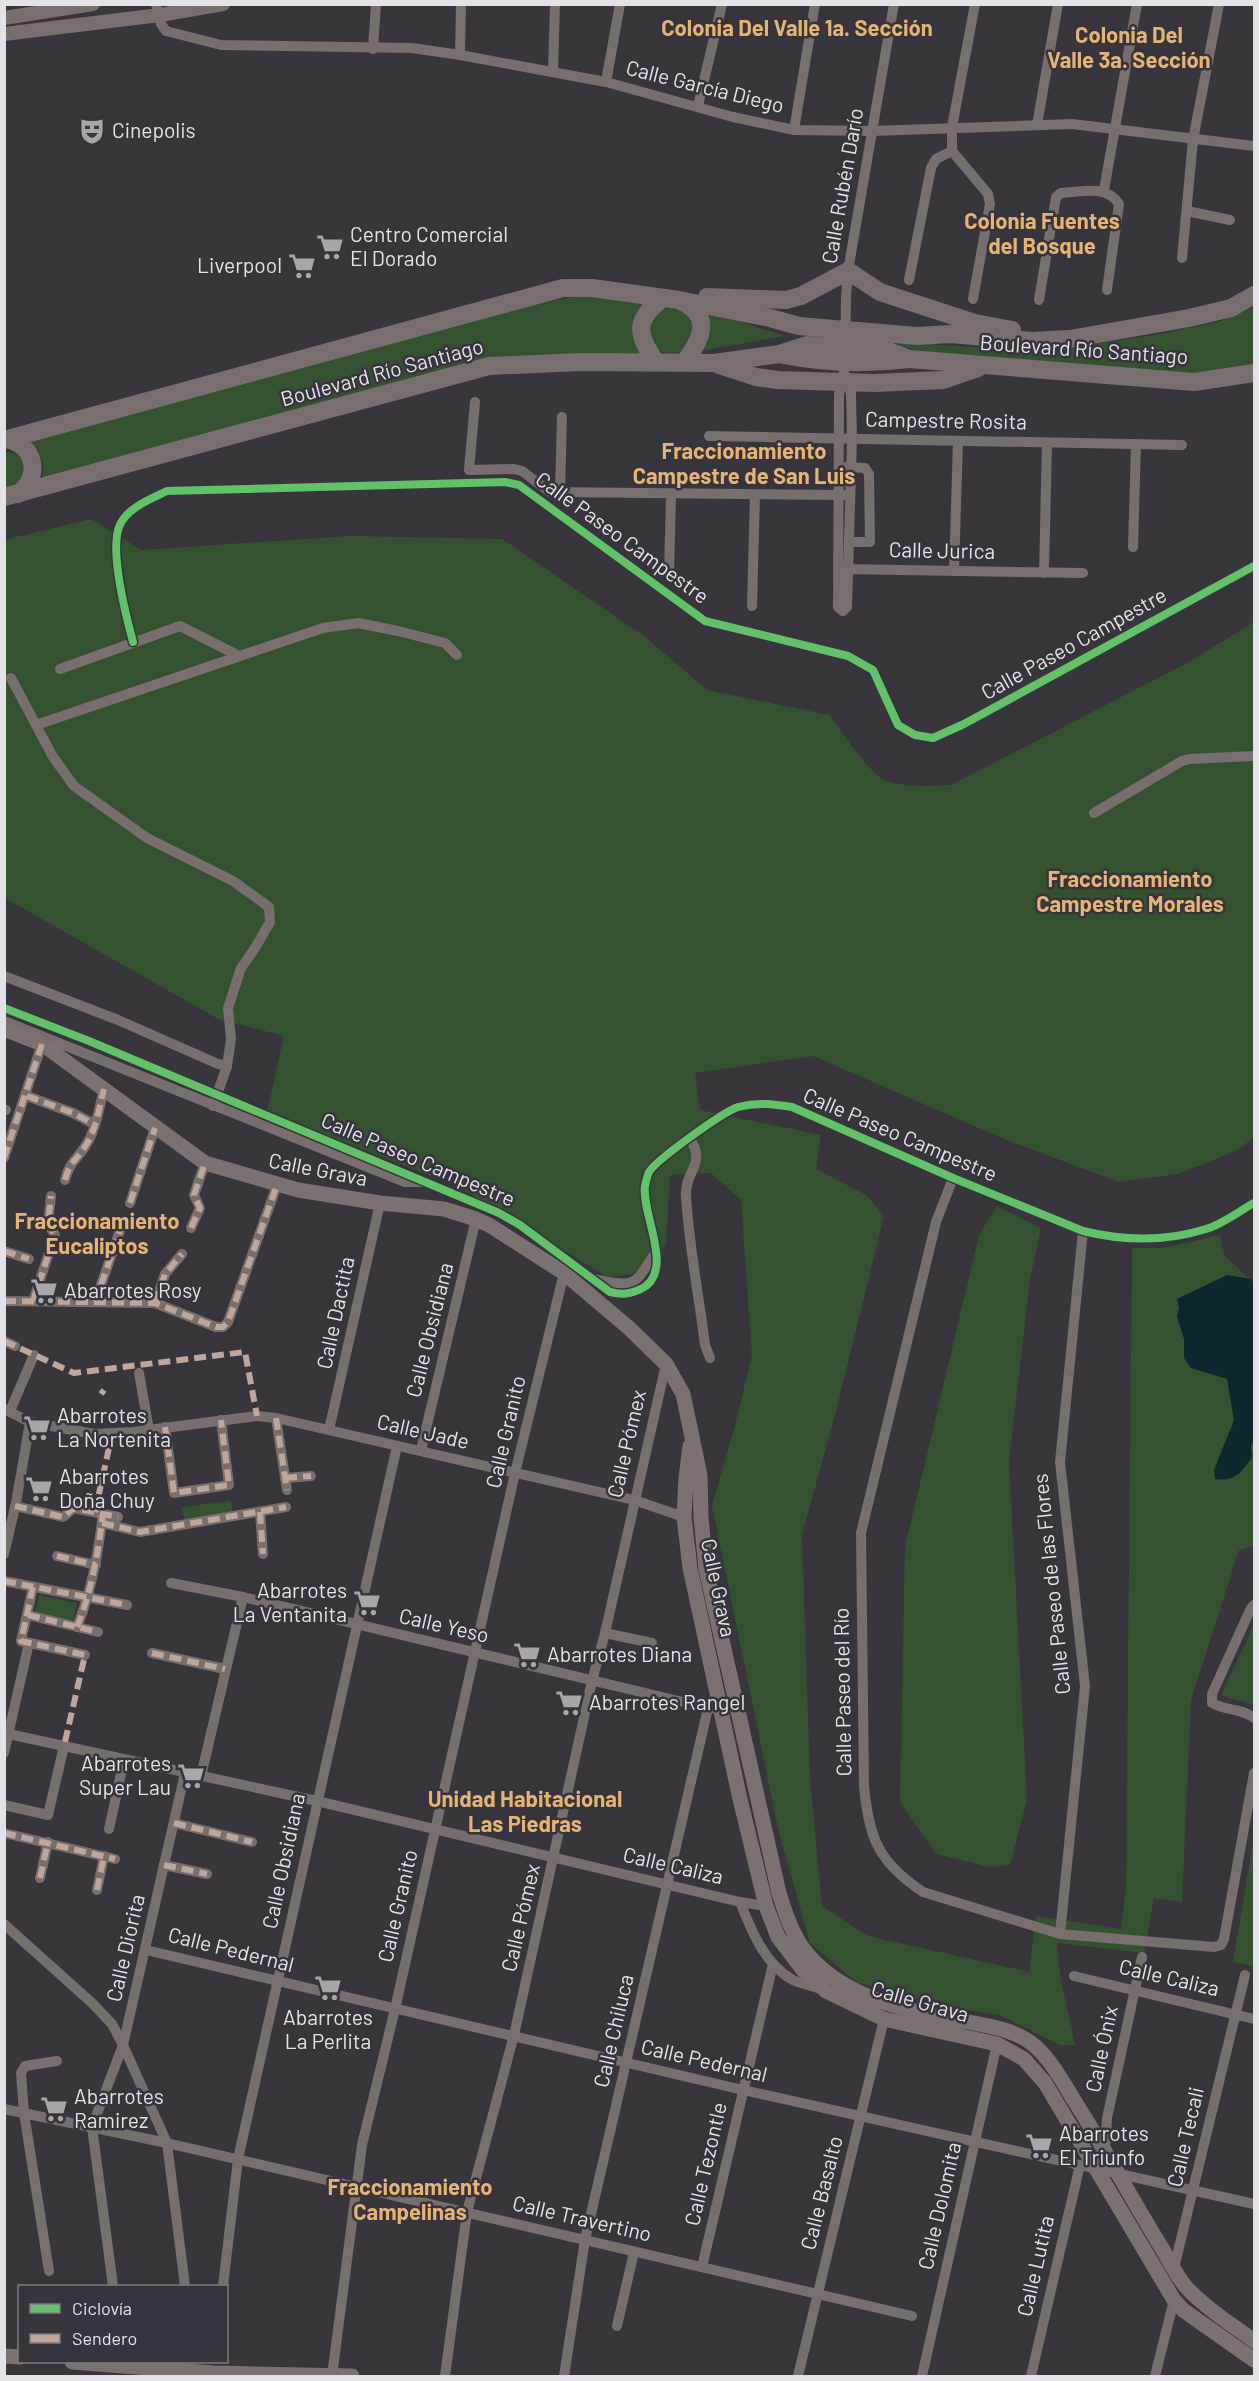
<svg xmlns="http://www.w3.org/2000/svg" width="1259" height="2381" font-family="Barlow,sans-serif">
<rect width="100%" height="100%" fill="#38363c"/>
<g fill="#355230">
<polygon points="584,295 646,304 643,356 491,360 43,478 43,462 31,442 499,311"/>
<polygon points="1254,307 1254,365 1194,375 959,357 899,347 900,342 1042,352 1160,334 1218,322"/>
<circle cx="671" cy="331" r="23"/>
<path d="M705 313 723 316 784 336 701 351C709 337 711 329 705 313Z"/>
<path d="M8 452C26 455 25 466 26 481L5 490V453Z"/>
<path d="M91 519 141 550 350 536 502 539 644 636 707 690 829 715C838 727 871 774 882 779 903 788 929 786 951 785L1189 662 1254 622V1137L1238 1150 1178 1174 1119 1182 1009 1141 813 1056 695 1073 700 1110 821 1135 816 1169 866 1195 884 1216 835 1415 802 1535 810 1778 822 1906 868 1936 1029 1972 1036 1916 1121 1929 1126 1889 1132 1248H1164L1220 1235 1224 1255 1254 1283V1546L1239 1550 1191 1700 1182 1902 1154 1898 1144 1953 1057 1943 1060 1975 1075 2045H1060L1000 2015 944 2006 856 1982 810 1943 778 1828 712 1506 736 1422 752 1355 741 1200 711 1173 670 1175 666 1245 633 1274 608 1277 456 1186 267 1112 284 1036 218 1019 5 898 4 540Z"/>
<polygon points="997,1206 1041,1228 1030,1280 1009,1461 1027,1800 1010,1865 990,1867 936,1854 900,1802 905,1547 979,1235"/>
<polygon points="231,1501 233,1517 185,1524 182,1507"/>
<polygon points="39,1595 77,1603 73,1621 35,1613"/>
<polygon points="1254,1625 1254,1705 1221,1695"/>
<polygon points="1254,1837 1254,1966 1233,1962"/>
</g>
<path fill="#0c272e" d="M1227 1275 1251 1279 1254 1284V1438L1251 1446 1252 1458C1240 1473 1235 1482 1215 1479L1214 1470 1234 1420 1227 1379 1191 1368 1184 1358V1339L1177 1317 1179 1308 1177 1299Z"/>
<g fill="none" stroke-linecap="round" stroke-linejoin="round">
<g stroke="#786e6d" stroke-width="10">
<polyline points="156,4 161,24 166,31 221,45 412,48 460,55 606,82 733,117 794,130 872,131 1072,124 1254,146"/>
<polyline points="373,49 376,4"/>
<polyline points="460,55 461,4"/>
<polyline points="553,72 555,4"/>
<polyline points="606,82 620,4"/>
<polyline points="698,106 722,4"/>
<polyline points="1037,125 1058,4"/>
<polyline points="794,130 815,4"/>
<polyline points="1104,190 1137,4"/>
<polyline points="1187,211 1230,220"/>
<polyline points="1182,258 1193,140 1219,4"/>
<polyline points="909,280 931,168 936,159 952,151"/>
<polyline points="846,297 848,271 894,4"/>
<polyline points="973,299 990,204 988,194 952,151 952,127 975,4"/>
<path d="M1039 300 1056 197 1061 193C1083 192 1106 184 1119 204L1107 290"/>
<polyline points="845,367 839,394 838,607 843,611 847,607 852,439 851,394 847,377"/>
<polyline points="475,402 469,470 514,469 522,471 550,492 844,495"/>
<polyline points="709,436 1182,445"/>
<polyline points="846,467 865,468 869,474 870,542 849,542"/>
<polyline points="560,493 562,417"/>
<polyline points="1133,547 1136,444"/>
<polyline points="842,569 1083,573"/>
<polyline points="954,571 958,441"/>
<polyline points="1044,573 1047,443"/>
<polyline points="669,576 671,494"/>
<polyline points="752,606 755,495"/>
<path d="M133 642C126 616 110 552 119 527 126 508 151 499 167 491L505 482 519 485 705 621 848 656 873 670 898 725 915 735 933 738 964 724 1254 566"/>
<polyline points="60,669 180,626 239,656"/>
<polyline points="11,678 53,757 74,786 147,838 233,881 269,907 270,922 255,948 241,968 228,1008 231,1039 227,1066 213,1106"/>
<polyline points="36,725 323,628 358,623 398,631 445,643 457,655"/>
<polyline points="1094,813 1182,761 1189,759 1254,756"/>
<polyline points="4,976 118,1020 218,1064 227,1066"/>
<path d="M4 1008 89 1041 499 1213 520 1225 610 1292C623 1295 629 1294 641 1289 676 1272 641 1214 645 1186 646 1182 647 1176 649 1172 656 1160 723 1112 738 1107 757 1102 773 1104 792 1107L953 1178 1083 1231C1124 1241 1165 1242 1206 1229 1223 1224 1239 1211 1254 1203"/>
<polyline points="4,1021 405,1182 422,1182"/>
<polyline points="27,1096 73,1113 94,1124"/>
<polyline points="4,1109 6,1110"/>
<path d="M690 1139C707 1164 684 1172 686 1196 689 1246 699 1296 705 1345L710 1358"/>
<polyline points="4,1158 42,1044"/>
<path d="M953 1178 936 1222 861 1533 864 1786C869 1838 878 1862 923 1892L1060 1934 1214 1947 1221 1945 1224 1939 1254 1773"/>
<path d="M65 1180C70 1161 75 1162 84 1148 96 1132 99 1108 104 1089"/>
<polyline points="130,1203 155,1128"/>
<polyline points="191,1228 200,1208 194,1195 205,1163"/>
<polyline points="4,1251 29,1259"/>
<path d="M595 1279C638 1289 634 1284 656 1252"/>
<polyline points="4,1301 155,1303 216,1327 223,1327 228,1322 277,1185"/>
<polyline points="33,1301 55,1235 48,1224 51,1196"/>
<polyline points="95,1302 122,1225"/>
<polyline points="155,1303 165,1274 182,1254"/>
<polyline points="4,1341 15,1346"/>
<polyline points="139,1373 149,1430"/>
<polyline points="4,1409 30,1422 94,1434 133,1432 257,1416 276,1418 634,1500 684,1517"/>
<polyline points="10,1411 34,1355"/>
<polyline points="276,1418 287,1490"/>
<polyline points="165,1427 174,1493 229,1485 221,1420"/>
<polyline points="329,1430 380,1203"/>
<polyline points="421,1450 476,1219"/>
<polyline points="285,1478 311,1476"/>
<polyline points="15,1506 63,1517 74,1508 118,1517"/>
<polyline points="260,1512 263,1554"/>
<polyline points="102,1523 140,1532 286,1507"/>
<polyline points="4,1554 16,1503 30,1422"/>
<polyline points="57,1556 96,1565"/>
<polyline points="4,1581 127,1605"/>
<polyline points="171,1583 243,1597 708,1708"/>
<polyline points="33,1587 21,1641 85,1655"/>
<path d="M1254 1605 1251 1608 1212 1694V1703C1226 1711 1242 1708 1254 1718"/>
<polyline points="28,1615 98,1632"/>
<path d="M77 1627C92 1590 98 1553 103 1514"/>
<polyline points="605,1633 652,1643"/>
<polyline points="152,1653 225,1669"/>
<polyline points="4,1733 317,1801 740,1902 766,1906"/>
<polyline points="4,1753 29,1643"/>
<polyline points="201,1776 243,1597"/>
<polyline points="4,1805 48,1815 64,1746"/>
<polyline points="174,1823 252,1842"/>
<polyline points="109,1829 124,1760"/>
<polyline points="4,1833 115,1859"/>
<polyline points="164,1865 207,1874"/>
<polyline points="40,1878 48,1842"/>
<polyline points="97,1890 104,1856"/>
<path d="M740 1902C751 1930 765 1965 793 1980 802 1984 812 1986 821 1989"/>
<polyline points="4,1924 92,2003 112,2024 123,2045 167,2143 185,2286"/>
<polyline points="1060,1934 1085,1686 1060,1462 1083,1231"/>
<polyline points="146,1950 743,2090 1254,2204"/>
<polyline points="1074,1976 1254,2019"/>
<polyline points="4,2109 167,2143 912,2316"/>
<polyline points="1105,2151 1107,2118 1142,1957"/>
<polyline points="702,2267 773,1964"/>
<polyline points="1174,2268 1245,1975"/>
<polyline points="49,2271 24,2113 21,2073 25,2066 57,2061"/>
<polyline points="113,2286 92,2127 123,2045 185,1773"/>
<polyline points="223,2286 238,2159 397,1446"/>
<polyline points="617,2326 634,2252"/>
<polyline points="332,2376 362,2145 395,2009 515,1473 564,1273"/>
<polyline points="445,2376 467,2212 514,2035 592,1681 605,1633 666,1364"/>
<polyline points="564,2376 585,2240 708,1708 722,1708"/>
<polyline points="798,2376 884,2019"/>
<polyline points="922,2376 997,2044"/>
<polyline points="1031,2376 1080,2165"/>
<polyline points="1155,2376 1174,2300"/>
</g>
<g stroke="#786e6d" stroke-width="14">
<polyline points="4,18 93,4"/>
<polyline points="4,34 160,15 223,4"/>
</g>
<g stroke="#7b7170" stroke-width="15">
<path d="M4 1029 42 1044 205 1163 298 1190 380 1203 444 1209 476 1219 489 1225 564 1273 629 1328 666 1364 683 1394 700 1475 701 1517 706 1569 779 1893C785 1912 791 1931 802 1947 838 1997 906 2011 963 2021 988 2026 1015 2029 1035 2046 1052 2061 1065 2086 1077 2105 1106 2151 1132 2199 1160 2245 1170 2261 1179 2282 1193 2294 1211 2312 1234 2326 1254 2341"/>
<polyline points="690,1446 686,1478 684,1517 690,1568 740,1799 766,1906 778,1937 803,1970 826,1991 884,2019 997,2044 1024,2059 1045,2083 1174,2300 1183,2310 1254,2360"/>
<polyline points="4,2356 20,2357"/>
<polyline points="72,2362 213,2373 352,2376"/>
</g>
<g stroke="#796e6f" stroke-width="18">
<polyline points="707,297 786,300 801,296 848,271 880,292 895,297 975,323 1012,330"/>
<path d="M680 301C714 315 701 341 684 362"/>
<path d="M784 355C824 363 869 364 909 359L1194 382 1254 373"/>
<path d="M656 362C636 334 634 320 663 298"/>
<polyline points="719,365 756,377 778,380 874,383 943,380 978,368"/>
<path d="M7 439C35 446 42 476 18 494"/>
<polyline points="4,440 563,288 592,288 679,300 770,318 799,326 917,336 950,334 1032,341 1070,339 1189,318 1231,308 1254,295"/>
<polyline points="4,497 489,366 580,362 714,363 779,354 807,345 884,349 909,359"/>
</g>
<polyline stroke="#786e6d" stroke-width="10" points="845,367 846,297"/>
<g stroke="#c0a59a" stroke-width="6" stroke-dasharray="12 6" stroke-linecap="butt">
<polyline points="27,1096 73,1113 94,1124"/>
<polyline points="4,1158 42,1044"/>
<path d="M65 1180C70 1161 75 1162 84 1148 96 1132 99 1108 104 1089"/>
<polyline points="130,1203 155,1128"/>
<polyline points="191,1228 200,1208 194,1195 205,1163"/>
<polyline points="4,1251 29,1259"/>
<polyline points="4,1301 155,1303 216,1327 223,1327 228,1322 277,1185"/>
<polyline points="33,1301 55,1235 48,1224 51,1196"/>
<polyline points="95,1302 122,1225"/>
<polyline points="155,1303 165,1274 182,1254"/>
<polyline points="4,1341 74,1373 245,1352 257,1416"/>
<polyline points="101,1394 104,1390"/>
<polyline points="276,1418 287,1490"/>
<polyline points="165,1427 174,1493 229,1485 221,1420"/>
<polyline points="76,1475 102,1480"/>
<polyline points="285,1478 311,1476"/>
<polyline points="15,1506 63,1517 74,1508 118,1517"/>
<polyline points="95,1512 112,1434"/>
<polyline points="260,1512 263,1554"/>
<polyline points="102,1523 140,1532 286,1507"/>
<polyline points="57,1556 96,1565"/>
<polyline points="4,1581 127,1605"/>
<polyline points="33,1587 21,1641 85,1655 64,1746"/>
<polyline points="28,1615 98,1632"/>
<path d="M77 1627C92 1590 98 1553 103 1514"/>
<polyline points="152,1653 225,1669"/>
<polyline points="174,1823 252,1842"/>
<polyline points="4,1833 115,1859"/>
<polyline points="164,1865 207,1874"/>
<polyline points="40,1878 48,1842"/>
<polyline points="97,1890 104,1856"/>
</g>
<defs>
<g id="cycleway">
<path d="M133 642C126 616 110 552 119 527 126 508 151 499 167 491L505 482 519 485 705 621 848 656 873 670 898 725 915 735 933 738 964 724 1254 566"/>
<path d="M4 1008 89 1041 499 1213 520 1225 610 1292C623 1295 629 1294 641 1289 676 1272 641 1214 645 1186 646 1182 647 1176 649 1172 656 1160 723 1112 738 1107 757 1102 773 1104 792 1107L953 1178 1083 1231C1124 1241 1165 1242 1206 1229 1223 1224 1239 1211 1254 1203"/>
</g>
</defs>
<use href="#cycleway" stroke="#37343e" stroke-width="11"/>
<use href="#cycleway" stroke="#61c268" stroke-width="8"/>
</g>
<defs>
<symbol id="theatre-bare" viewBox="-9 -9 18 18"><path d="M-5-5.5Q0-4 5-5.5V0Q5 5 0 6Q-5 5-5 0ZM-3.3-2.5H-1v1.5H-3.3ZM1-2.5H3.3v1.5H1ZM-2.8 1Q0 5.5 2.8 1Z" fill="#a8a6ac" stroke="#37343e" stroke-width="2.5" paint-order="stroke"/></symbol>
<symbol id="supermarket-bare" viewBox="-9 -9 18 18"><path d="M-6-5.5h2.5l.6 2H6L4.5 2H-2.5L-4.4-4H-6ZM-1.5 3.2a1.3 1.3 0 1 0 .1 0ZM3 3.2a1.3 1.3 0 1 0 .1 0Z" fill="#a8a6ac" stroke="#37343e" stroke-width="2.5" paint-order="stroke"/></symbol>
</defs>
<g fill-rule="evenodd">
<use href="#theatre-bare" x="73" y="112" width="38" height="38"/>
<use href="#supermarket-bare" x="311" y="228" width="38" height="38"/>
<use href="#supermarket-bare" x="283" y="247" width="38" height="38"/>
<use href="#supermarket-bare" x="25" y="1272" width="38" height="38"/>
<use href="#supermarket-bare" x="18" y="1409" width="38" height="38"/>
<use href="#supermarket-bare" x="20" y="1470" width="38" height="38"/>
<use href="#supermarket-bare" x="348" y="1584" width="38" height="38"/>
<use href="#supermarket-bare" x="508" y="1636" width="38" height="38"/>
<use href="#supermarket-bare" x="550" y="1684" width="38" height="38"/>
<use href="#supermarket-bare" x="172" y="1757" width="38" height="38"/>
<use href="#supermarket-bare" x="309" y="1969" width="38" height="38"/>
<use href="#supermarket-bare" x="35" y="2090" width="38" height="38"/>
<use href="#supermarket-bare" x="1020" y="2127" width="38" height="38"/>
</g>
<g text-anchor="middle" stroke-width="5" stroke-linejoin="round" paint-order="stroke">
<g font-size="21" fill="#e4e2e9" stroke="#37343e">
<text transform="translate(705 87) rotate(14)" y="7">Calle García Diego</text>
<text transform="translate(843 186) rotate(-80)" y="7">Calle Rubén Darío</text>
<text transform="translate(1084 350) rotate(4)" y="7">Boulevard Río Santiago</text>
<text transform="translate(382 373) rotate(-15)" y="7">Boulevard Río Santiago</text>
<text transform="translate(946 421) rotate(1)" y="7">Campestre Rosita</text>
<text transform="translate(622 538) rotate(36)" y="7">Calle Paseo Campestre</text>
<text transform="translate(942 551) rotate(1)" y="7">Calle Jurica</text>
<text transform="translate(1074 644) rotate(-29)" y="7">Calle Paseo Campestre</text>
<text transform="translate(900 1135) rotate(23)" y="7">Calle Paseo Campestre</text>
<text transform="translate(418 1160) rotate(23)" y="7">Calle Paseo Campestre</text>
<text transform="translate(318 1170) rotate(11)" y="7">Calle Grava</text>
<text transform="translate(336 1313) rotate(-78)" y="7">Calle Dactita</text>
<text transform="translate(430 1330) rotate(-76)" y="7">Calle Obsidiana</text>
<text transform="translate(423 1432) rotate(13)" y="7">Calle Jade</text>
<text transform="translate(506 1432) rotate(-77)" y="7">Calle Granito</text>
<text transform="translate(627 1444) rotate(-77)" y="7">Calle Pómex</text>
<text transform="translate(1052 1584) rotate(-96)" y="7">Calle Paseo de las Flores</text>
<text transform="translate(718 1588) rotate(78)" y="7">Calle Grava</text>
<text transform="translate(444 1626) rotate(13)" y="7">Calle Yeso</text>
<text transform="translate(843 1692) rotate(-91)" y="7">Calle Paseo del Río</text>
<text transform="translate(284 1861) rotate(-78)" y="7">Calle Obsidiana</text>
<text transform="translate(673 1866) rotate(13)" y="7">Calle Caliza</text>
<text transform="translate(398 1906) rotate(-77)" y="7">Calle Granito</text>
<text transform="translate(521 1918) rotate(-77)" y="7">Calle Pómex</text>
<text transform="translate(126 1948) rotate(-77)" y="7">Calle Diorita</text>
<text transform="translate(231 1950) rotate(14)" y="7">Calle Pedernal</text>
<text transform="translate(1169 1978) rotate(13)" y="7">Calle Caliza</text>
<text transform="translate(920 2002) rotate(16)" y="7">Calle Grava</text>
<text transform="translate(614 2031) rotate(-77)" y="7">Calle Chiluca</text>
<text transform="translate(1102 2049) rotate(-78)" y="7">Calle Ónix</text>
<text transform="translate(704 2061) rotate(13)" y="7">Calle Pedernal</text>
<text transform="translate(1186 2137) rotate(-77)" y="7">Calle Tecali</text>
<text transform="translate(706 2164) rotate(-77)" y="7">Calle Tezontle</text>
<text transform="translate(822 2193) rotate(-76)" y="7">Calle Basalto</text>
<text transform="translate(940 2206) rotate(-77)" y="7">Calle Dolomita</text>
<text transform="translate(582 2219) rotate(13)" y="7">Calle Travertino</text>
<text transform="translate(1036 2266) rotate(-77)" y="7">Calle Lutita</text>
</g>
<g font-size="21" fill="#e4e2e9" stroke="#37343e" text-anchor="start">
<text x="112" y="138">Cinepolis</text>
<text x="350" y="242">Centro Comercial<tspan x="350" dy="24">El Dorado</tspan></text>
<text x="282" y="273" text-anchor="end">Liverpool</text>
<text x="64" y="1298">Abarrotes Rosy</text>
<text x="57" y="1423">Abarrotes<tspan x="57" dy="24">La Nortenita</tspan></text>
<text x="59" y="1484">Abarrotes<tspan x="59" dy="24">Doña Chuy</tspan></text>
<text x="347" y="1598" text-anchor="end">Abarrotes<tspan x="347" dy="24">La Ventanita</tspan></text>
<text x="547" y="1662">Abarrotes Diana</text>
<text x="589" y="1710">Abarrotes Rangel</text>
<text x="171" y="1771" text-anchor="end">Abarrotes<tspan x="171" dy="24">Super Lau</tspan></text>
<text x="328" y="2025" text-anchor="middle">Abarrotes<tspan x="328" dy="24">La Perlita</tspan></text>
<text x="74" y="2104">Abarrotes<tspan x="74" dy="24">Ramirez</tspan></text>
<text x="1059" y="2141">Abarrotes<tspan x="1059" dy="24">El Triunfo</tspan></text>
</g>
<g font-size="22" font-weight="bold" fill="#e5b473" stroke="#37343e">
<text x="797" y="36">Colonia Del Valle 1a. Sección</text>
<text x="1129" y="43">Colonia Del<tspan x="1129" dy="25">Valle 3a. Sección</tspan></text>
<text x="1042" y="229">Colonia Fuentes<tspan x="1042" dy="25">del Bosque</tspan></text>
<text x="744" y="459">Fraccionamiento<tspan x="744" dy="25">Campestre de San Luis</tspan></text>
<text x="1130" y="887">Fraccionamiento<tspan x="1130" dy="25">Campestre Morales</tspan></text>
<text x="97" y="1229">Fraccionamiento<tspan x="97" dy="25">Eucaliptos</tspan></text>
<text x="525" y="1807">Unidad Habitacional<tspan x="525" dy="25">Las Piedras</tspan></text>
<text x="410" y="2195">Fraccionamiento<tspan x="410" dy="25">Campelinas</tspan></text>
</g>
</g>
<rect width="1259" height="2381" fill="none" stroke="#e4e2e9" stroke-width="12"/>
<rect x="18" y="2285" width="210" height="78" fill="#37343e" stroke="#7c7a82" stroke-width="1.5"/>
<rect x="30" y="2304" width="30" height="9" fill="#61c268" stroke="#7c7a82" stroke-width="1.5"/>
<text x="72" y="2315" font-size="18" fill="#e4e2e9">Ciclovía</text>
<rect x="30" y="2334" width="30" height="9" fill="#c0a59a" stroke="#7c7a82" stroke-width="1.5"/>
<text x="72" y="2345" font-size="18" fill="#e4e2e9">Sendero</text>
</svg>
